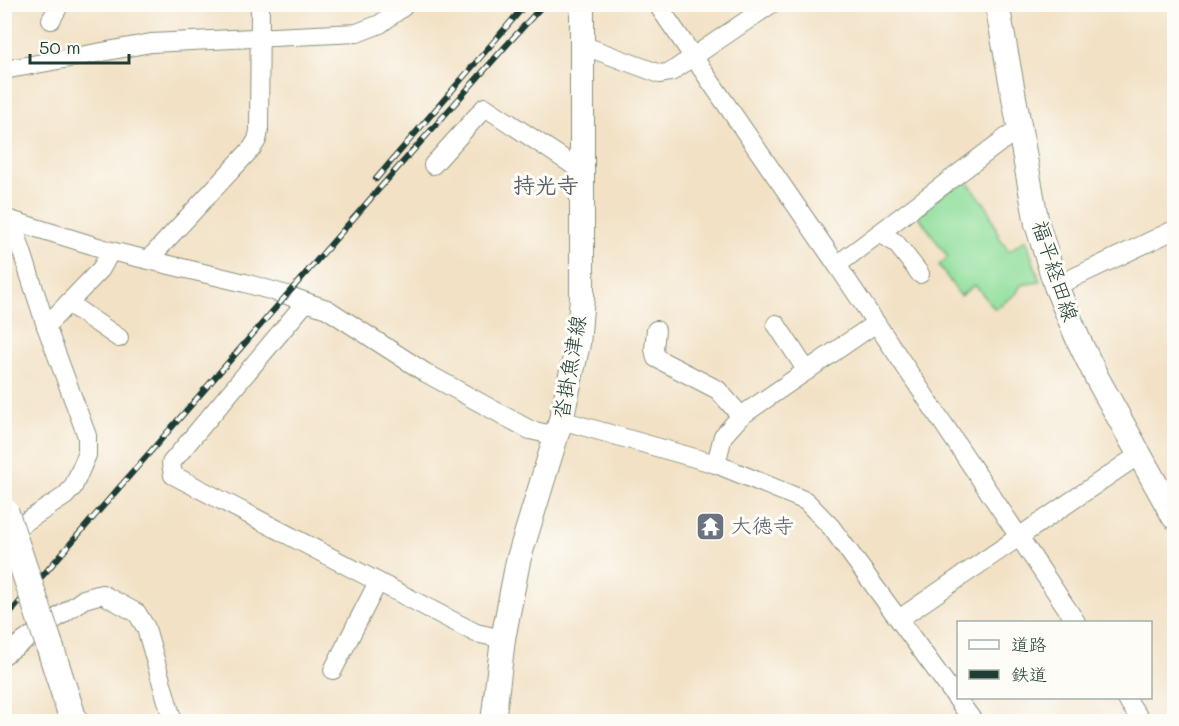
<svg xmlns="http://www.w3.org/2000/svg" width="1179" height="726" font-family="Mali,'Klee One',sans-serif">
<rect width="100%" height="100%" fill="#fdfcf7"/>
<filter id="ink" filterUnits="userSpaceOnUse"><feTurbulence type="fractalNoise" baseFrequency=".0167" numOctaves="2"/><feDisplacementMap in="SourceGraphic" scale="12" xChannelSelector="R" yChannelSelector="G"/><feConvolveMatrix kernelMatrix="1 2 1 2 8 2 1 2 1" color-interpolation-filters="sRGB"/></filter>
<filter id="wash" filterUnits="userSpaceOnUse"><feTurbulence type="fractalNoise" baseFrequency=".008" numOctaves="4" result="noise"/><feDisplacementMap in="SourceGraphic" scale="24" xChannelSelector="R" yChannelSelector="G"/><feGaussianBlur stdDeviation="1.35" result="paint"/><feColorMatrix in="noise" values="0 0 0 0 0 0 0 0 0 0 0 0 0 0 0 0 0 1.4 0 .05"/><feComposite in="paint" operator="in"/></filter>
<g filter="url(#wash)">
<rect width="100%" height="100%" fill="#f2e1c5"/>
<polygon fill="#92df9d" stroke="#588e68" stroke-width="1.5" points="964,178 988,208 1000,239 1009,251 1026,239 1040,282 1021,285 1016,294 995,309 975,285 960,296 939,265 948,257 917,214"/>
</g>
<g filter="url(#ink)">
<g fill="none" stroke-linecap="round" stroke-linejoin="round">
<defs>
<g id="minor">
<polyline points="657,4 837,265"/>
<polyline points="51,20 60,4"/>
<polyline points="582,45 660,74 671,72 771,4"/>
<polyline points="4,70 151,43 357,33 380,24 403,7 404,4"/>
<polyline points="433,165 485,107 582,171"/>
<polyline points="4,218 111,251 245,283 287,295 306,302 327,309 426,373 530,430 557,436"/>
<polyline points="12,221 46,326"/>
<polyline points="880,233 896,243 920,274"/>
<polyline points="148,260 252,148 257,140 259,131 260,4"/>
<polyline points="1056,286 1174,230"/>
<polyline points="306,302 171,463 173,475 476,633 503,639"/>
<polyline points="68,303 119,338"/>
<polyline points="876,323 837,265 1007,137 1020,130"/>
<polyline points="776,324 807,371"/>
<polyline points="656,330 654,349 656,358 718,390 741,416"/>
<polyline points="561,420 716,464 806,501 831,527 974,722"/>
<polyline points="716,464 723,436 741,416 876,323 1076,622"/>
<polyline points="4,536 65,496 73,487 87,455 87,436 46,326 101,269 111,251"/>
<polyline points="899,619 1140,454"/>
<polyline points="4,655 84,599 102,594 137,613 146,628 173,722"/>
<polyline points="333,670 378,582"/>
<polyline points="1126,698 1142,722"/>
</g>
<g id="major">
<polyline points="997,4 1037,224 1056,286 1078,339 1097,378 1174,517"/>
<polyline points="493,722 503,639 518,561 561,420 578,344 582,297 582,4"/>
</g>
<polyline id="highway" points="49,644 74,722"/>
</defs>
<use href="#minor" stroke="#888f7c" stroke-width="20"/>
<use href="#major" stroke="#888f7c" stroke-width="26"/>
<use href="#highway" stroke="#888f7c" stroke-width="29"/>
<use href="#minor" stroke="#fff" stroke-width="18"/>
<use href="#major" stroke="#fff" stroke-width="24"/>
<use href="#highway" stroke="#fff" stroke-width="27"/>
<defs>
<g id="rail">
<polyline points="376,179 526,4"/>
<polyline points="4,620 379,189 504,48 544,4"/>
</g>
</defs>
<use href="#rail" stroke="#1f3d34" stroke-width="6"/>
<use href="#rail" stroke="#fdfcf7" stroke-width="4" stroke-dasharray="11" stroke-linecap="butt"/>
<defs>
<polyline id="highway-bridge" points="5,512 49,644"/>
</defs>
<use href="#highway-bridge" stroke="#888f7c" stroke-width="29" stroke-linecap="butt"/>
<use href="#highway-bridge" stroke="#fff" stroke-width="27"/>
</g>
</g>
<defs>
<symbol id="temple-square" viewBox="-11 -11 22 22"><rect x="-9" y="-9" width="18" height="18" rx="4" fill="#6b7280" stroke="#fdfcf7"/><path d="M0-6L5-2H3V0L6.5 2.5H4V6H1.5V3h-3V6H-4V2.5H-6.5L-3 0V-2H-5Z" fill="#fff"/></symbol>
</defs>
<g fill-rule="evenodd">
<use href="#temple-square" x="694" y="510" width="33" height="33"/>
</g>
<g text-anchor="middle" stroke-width="6" stroke-linejoin="round" paint-order="stroke">
<g font-size="21" fill="#1f3d34" stroke="#fdfcf7">
<text transform="translate(1055 271) rotate(72)" y="7">福平経田線</text>
<text transform="translate(570 367) rotate(-80)" y="7">沓掛魚津線</text>
</g>
<g font-size="21" fill="#5b616d" stroke="#fdfcf7" text-anchor="start">
<text x="731" y="533">大徳寺</text>
</g>
<g font-size="22" font-weight="bold" fill="#5a5f68" stroke="#fdfcf7">
<text x="546" y="193">持光寺</text>
</g>
</g>
<rect width="1179" height="726" fill="none" stroke="#fdfcf7" stroke-width="24"/>
<rect x="957" y="621" width="195" height="78" fill="#fdfcf7" stroke="#a4b0a9" stroke-width="1.5"/>
<rect x="969" y="640" width="30" height="9" fill="#ffffff" stroke="#a4b0a9" stroke-width="1.5"/>
<text x="1011" y="651" font-size="18" fill="#1f3d34">道路</text>
<rect x="969" y="670" width="30" height="9" fill="#1f3d34" stroke="#a4b0a9" stroke-width="1.5"/>
<text x="1011" y="681" font-size="18" fill="#1f3d34">鉄道</text>
<path d="M30 54v9h99v-9" fill="none" stroke="#1f3d34" stroke-width="3"/>
<text x="39" y="54" font-size="18" fill="#1f3d34" stroke="#fdfcf7" stroke-width="4.5" paint-order="stroke">50 m</text>
</svg>
